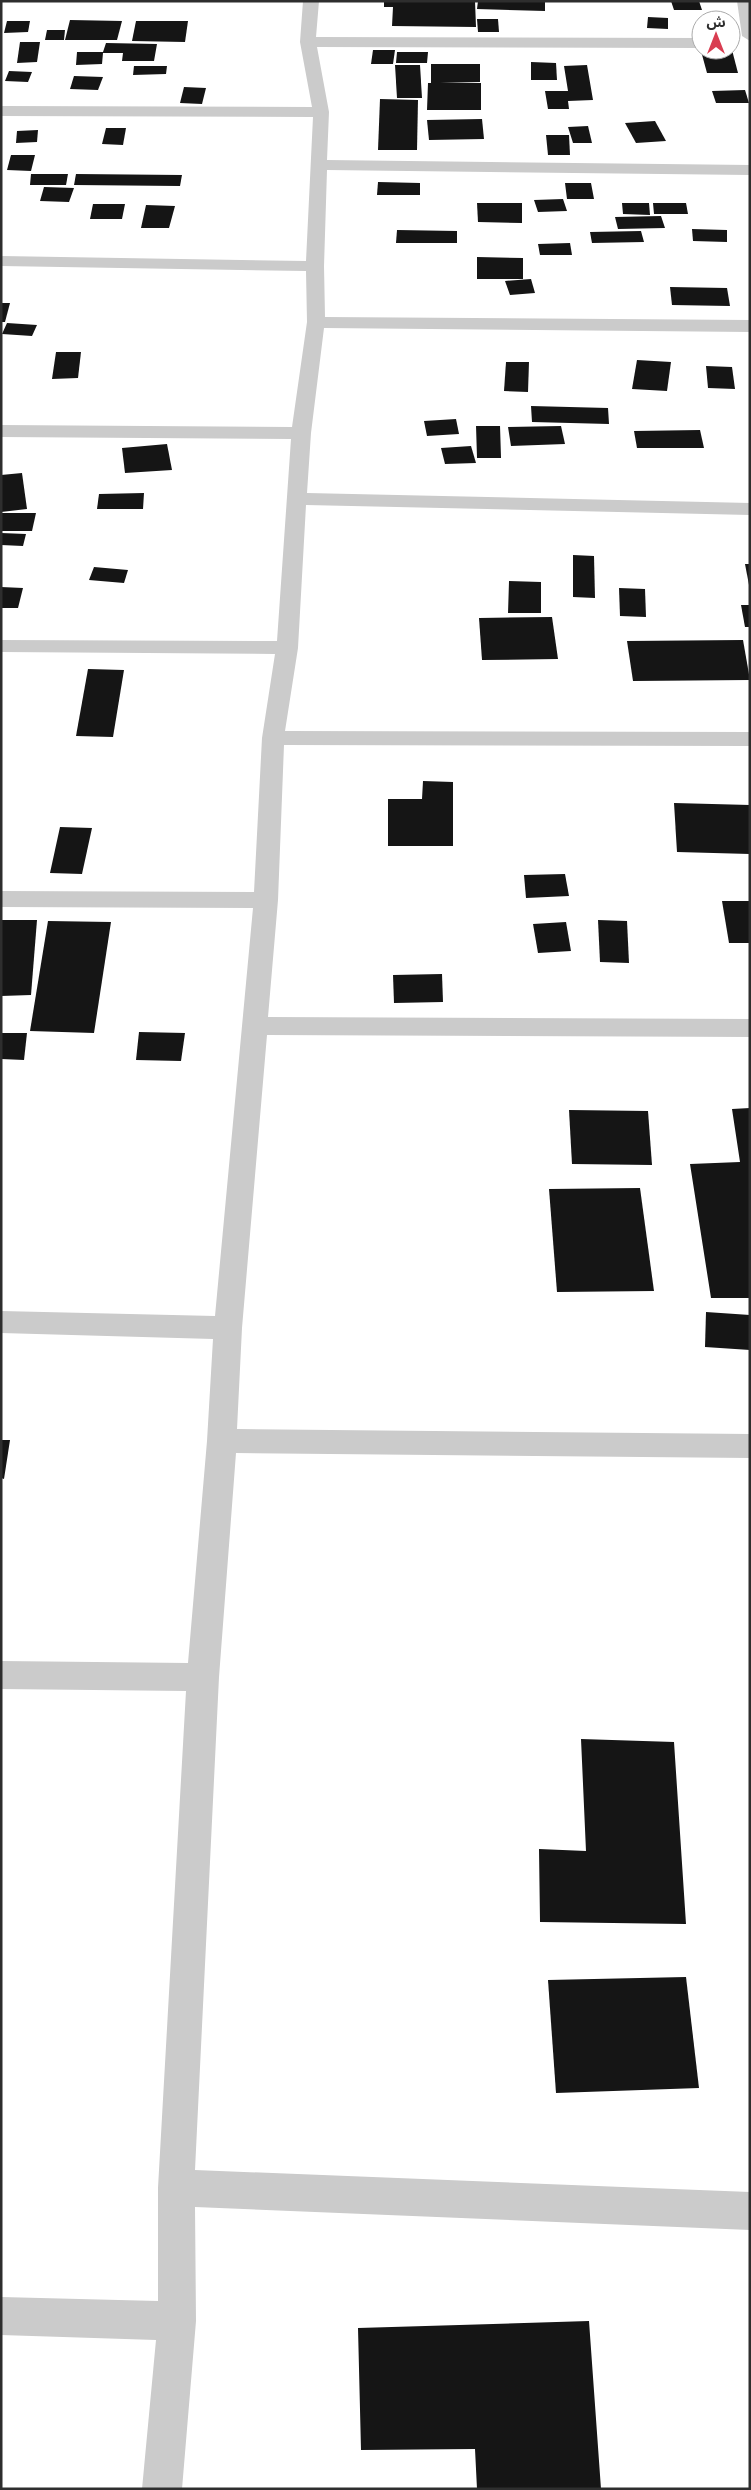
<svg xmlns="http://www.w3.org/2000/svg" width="751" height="2490" font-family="Poppins,'Noto Sans Arabic',sans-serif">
<rect width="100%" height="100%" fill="#fff"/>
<g fill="#151515">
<polygon points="384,1 475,1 476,27 392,26 393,7 384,7"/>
<polygon points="478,1 545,1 545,11 477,9"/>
<polygon points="671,1 699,1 702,10 674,10"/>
<polygon points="648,17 668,18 668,29 647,28"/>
<polygon points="477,19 498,19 499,32 478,32"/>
<polygon points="70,20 122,21 117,40 65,40"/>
<polygon points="7,21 30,21 28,32 4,33"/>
<polygon points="136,21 188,21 185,42 132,41"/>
<polygon points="47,30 65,30 64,40 45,40"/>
<polygon points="20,42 40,42 37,62 17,63"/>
<polygon points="106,43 157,44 154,61 122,61 123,53 103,53 102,64 76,65 77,52 103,52"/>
<polygon points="373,50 395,50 393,64 371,64"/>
<polygon points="732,50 738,73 707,73 701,51"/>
<polygon points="397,52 428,52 427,63 396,63"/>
<polygon points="531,62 556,63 557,80 531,80"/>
<polygon points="431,64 480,64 480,82 440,83 481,83 481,110 427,110 428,83 431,83"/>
<polygon points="395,65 420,65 422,98 397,98"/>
<polygon points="587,65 593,100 568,101 569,109 548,109 545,91 568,91 564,66"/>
<polygon points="134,66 167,66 166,74 133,75"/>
<polygon points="9,71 32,72 28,82 5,81"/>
<polygon points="74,76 103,77 98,90 70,89"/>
<polygon points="184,87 206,88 202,104 180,103"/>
<polygon points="745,90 749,103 716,103 712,91"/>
<polygon points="380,99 418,100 417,150 378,150"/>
<polygon points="482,119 484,139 429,140 427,120"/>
<polygon points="655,121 666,141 636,143 625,123"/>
<polygon points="588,126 592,143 573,143 568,127"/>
<polygon points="106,128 126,128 123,145 102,144"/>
<polygon points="38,130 37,142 16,143 17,131"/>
<polygon points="546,135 569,135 570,155 548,155"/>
<polygon points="11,155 35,155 31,171 7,170"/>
<polygon points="31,174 68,174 66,185 30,185"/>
<polygon points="76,174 182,175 180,186 74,185"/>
<polygon points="378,182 420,183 420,195 377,195"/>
<polygon points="565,183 591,183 594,199 567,199"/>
<polygon points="44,187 74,188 69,202 40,201"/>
<polygon points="563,199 567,211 538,212 534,200"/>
<polygon points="477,203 522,203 522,223 478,222"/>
<polygon points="622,203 649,203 650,215 623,214"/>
<polygon points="653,203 686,203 688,214 654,214"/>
<polygon points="93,204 125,204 122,219 90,219"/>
<polygon points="146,205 175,206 169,228 141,228"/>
<polygon points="661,216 665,228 618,229 615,217"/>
<polygon points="692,229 727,230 727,242 693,241"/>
<polygon points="397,230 457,231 457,243 396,243"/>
<polygon points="641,231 644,242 592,243 590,232"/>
<polygon points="570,243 572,255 540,255 538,244"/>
<polygon points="477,257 523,258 523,279 477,279"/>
<polygon points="531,279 535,293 510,295 505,281"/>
<polygon points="670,287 727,288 730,306 672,305"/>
<polygon points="1,303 10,303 5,322 1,322"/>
<polygon points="7,323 37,325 32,336 2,334"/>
<polygon points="56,352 81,352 78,378 52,379"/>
<polygon points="637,360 671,362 667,391 632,389"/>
<polygon points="506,362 529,362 528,392 504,391"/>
<polygon points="706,366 732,367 735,389 708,388"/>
<polygon points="531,406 608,408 609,424 532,422"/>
<polygon points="456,419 459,434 427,436 424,421"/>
<polygon points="476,426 500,426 501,458 477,458"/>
<polygon points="561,426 565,444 511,446 508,427"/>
<polygon points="700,430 704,448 637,448 634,431"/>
<polygon points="167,444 172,470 125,473 122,448"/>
<polygon points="471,446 476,463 445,464 441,448"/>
<polygon points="22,473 27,509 1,512 1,475"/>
<polygon points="144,493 143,509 97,509 99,494"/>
<polygon points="1,513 36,513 32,531 1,531"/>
<polygon points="1,533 26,534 23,546 1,545"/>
<polygon points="573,555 594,556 595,598 573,597"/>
<polygon points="745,564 750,564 750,585 749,585"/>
<polygon points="94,567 128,570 124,583 89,580"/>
<polygon points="509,581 541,582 541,613 508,613"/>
<polygon points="1,587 23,588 18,608 1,608"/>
<polygon points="619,588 645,589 646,617 620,616"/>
<polygon points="741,605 750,605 750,627 745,627"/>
<polygon points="552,617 558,659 482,660 479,618"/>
<polygon points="743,640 750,680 633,681 627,641"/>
<polygon points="88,669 124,670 113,737 76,736"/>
<polygon points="423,781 453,782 453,846 388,846 388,799 422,799"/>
<polygon points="674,803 750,805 750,854 677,852"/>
<polygon points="60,827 92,828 82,874 50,873"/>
<polygon points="565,874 569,896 526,898 524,875"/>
<polygon points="722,901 750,901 750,943 729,943"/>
<polygon points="1,920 37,920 31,995 1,996"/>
<polygon points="598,920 627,921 629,963 600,962"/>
<polygon points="48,921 111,922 94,1033 30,1031"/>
<polygon points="566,922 571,951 538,953 533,924"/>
<polygon points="442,974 443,1002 394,1003 393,975"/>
<polygon points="139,1032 185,1033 181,1061 136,1060"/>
<polygon points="1,1033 27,1033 24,1060 1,1059"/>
<polygon points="750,1108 750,1298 711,1298 690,1164 740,1162 732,1109"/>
<polygon points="569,1110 648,1111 652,1165 572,1164"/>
<polygon points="640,1188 654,1291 557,1292 549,1189"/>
<polygon points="706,1312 750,1315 750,1350 705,1347"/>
<polygon points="1,1440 10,1440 4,1479 1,1478"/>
<polygon points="581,1739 674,1742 686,1924 540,1922 539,1849 586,1851"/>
<polygon points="686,1977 699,2088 556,2093 548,1980"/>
<polygon points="589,2321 601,2489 477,2489 475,2449 361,2450 358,2328"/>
</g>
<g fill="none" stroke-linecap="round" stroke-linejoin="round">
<g fill="#cbcbcb" fill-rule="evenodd">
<polygon points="303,1 319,1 316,37 701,38 701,48 317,47 329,112 327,160 750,165 750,175 327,170 324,266 325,317 750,320 750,332 324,328 311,433 307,493 750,503 750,515 306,505 298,648 285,731 750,732 750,746 284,745 278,900 268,1017 750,1019 750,1037 267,1035 242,1328 237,1429 750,1434 750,1458 236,1453 219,1677 195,2170 750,2192 750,2230 195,2207 196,2321 182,2489 142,2489 156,2340 1,2335 1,2297 158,2301 158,2188 186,1691 1,1689 1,1661 188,1663 207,1441 213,1339 1,1333 1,1311 215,1316 253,908 1,907 1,891 254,892 262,738 275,654 1,652 1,640 277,641 291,439 1,437 1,425 292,427 307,322 306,271 1,266 1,256 306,261 313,117 1,116 1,106 312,107 300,42"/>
<polygon points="737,1 750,1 750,41 742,36"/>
</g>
</g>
<rect width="751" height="2490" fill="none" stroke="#2e2e2e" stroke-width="5"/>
<g transform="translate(716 35)"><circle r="24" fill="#ffffff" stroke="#ababab"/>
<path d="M0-4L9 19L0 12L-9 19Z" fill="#d93d51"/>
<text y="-8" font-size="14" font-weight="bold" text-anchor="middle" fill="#2e2e2e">ش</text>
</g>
</svg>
